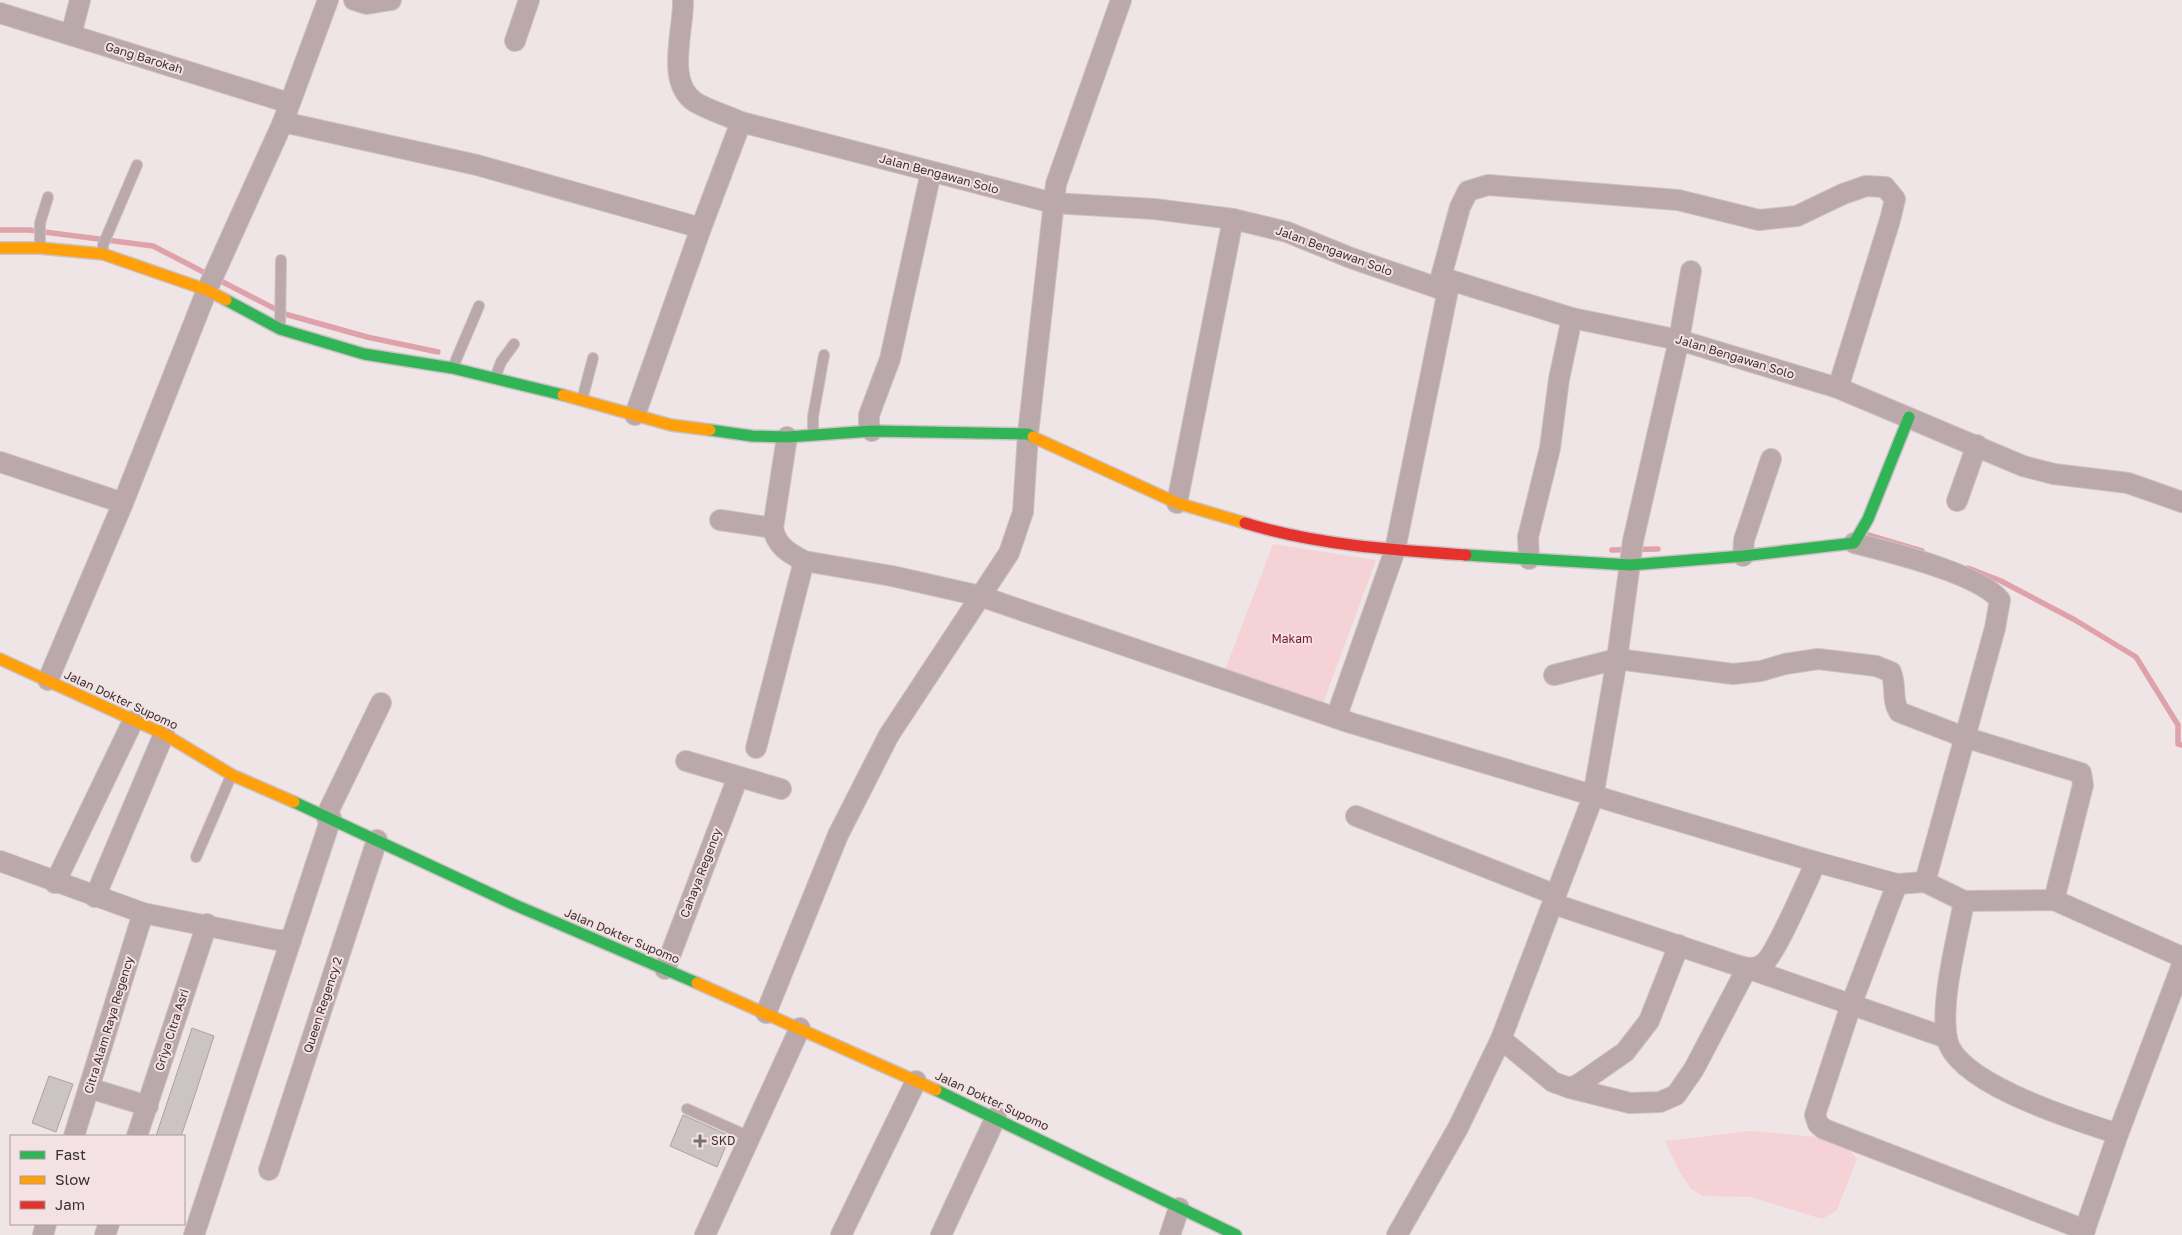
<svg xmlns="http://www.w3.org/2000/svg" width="2182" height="1235" font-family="'Golos Text',sans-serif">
<rect width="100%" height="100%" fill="#f0e5e6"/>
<g fill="#f4d2d6">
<polygon points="1273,544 1376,560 1322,706 1225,670"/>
<polygon points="1751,1131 1841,1139 1857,1159 1837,1210 1822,1219 1751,1197 1703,1196 1691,1189 1679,1171 1665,1141"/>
</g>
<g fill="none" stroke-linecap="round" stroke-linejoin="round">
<g stroke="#dfa2ab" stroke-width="5.5">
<polyline points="0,230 29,230 153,246 285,314 367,337 438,352"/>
<polyline points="1868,535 1922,551"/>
<polyline points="1612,550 1658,549"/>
<polyline points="1968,568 2001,581 2075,620 2136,657 2178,725 2178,744 2182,745"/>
</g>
</g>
<g fill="#ccc3c4" stroke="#aba2a3">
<polygon points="192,1028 214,1036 190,1110 181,1136 156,1136"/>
<polygon points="49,1076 73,1084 56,1132 32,1123"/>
<polygon points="683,1115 730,1136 717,1167 670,1146"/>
</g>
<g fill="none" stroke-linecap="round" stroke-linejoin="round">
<defs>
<g id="lane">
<polyline points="40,247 40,223 48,197"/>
<polyline points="103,252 103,245 137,165"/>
<polyline points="280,327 281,260"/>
<polyline points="453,367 479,306"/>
<polyline points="495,378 501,362 514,344"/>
<polyline points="582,400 593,358"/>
<polyline points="813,433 813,417 824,355"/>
<polyline points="196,857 231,776"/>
<polyline points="687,1109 750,1137"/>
</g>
<g id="street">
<polyline points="354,0 367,4 391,0"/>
<path d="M683 0C684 30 665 82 695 102 708 110 726 115 741 122L1053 203 1154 209 1233 219 1287 232 1351 258 1438 288 1450 280 1572 318 1679 340 1838 388 2023 466 2054 474 2128 483 2182 502"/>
<polyline points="0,13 289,103"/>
<polyline points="71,35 80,0"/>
<polyline points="515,41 529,0"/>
<polyline points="283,122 477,165 701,228"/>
<polyline points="1438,288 1460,207 1468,191 1488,185 1678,200 1759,220 1797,216 1843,194 1866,186 1885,187 1895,199 1890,220 1838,388"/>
<polyline points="635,415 701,228 741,122"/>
<polyline points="872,431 869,427 869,415 890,359 931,172"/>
<path d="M787 437 773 528C776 546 789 553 804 561"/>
<polyline points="0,462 123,503"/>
<polyline points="1957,501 1977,445"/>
<polyline points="1177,503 1233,219"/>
<polyline points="720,520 773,528"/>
<path d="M1854 543C1889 552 1978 573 2000 600L1995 628 1925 882"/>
<polyline points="1743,556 1744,540 1771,459"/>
<polyline points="1529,559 1528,537 1550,448 1559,379 1572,318"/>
<path d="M1554 675 1617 659 1733 674 1761 671 1785 664 1818 659 1876 666 1891 672C1897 688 1891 698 1899 712L1964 737 2081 773 2083 785 2054 900"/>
<polyline points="48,680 123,503 207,290 283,122 328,0"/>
<polyline points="1336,718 1395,550 1450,280"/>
<polyline points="756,748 804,561 892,576 980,596 1351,723 1816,862 1897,884 1925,882 1964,901 2054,900 2182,957"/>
<polyline points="686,761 781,789"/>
<polyline points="326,816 381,703"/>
<polyline points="1356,816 1556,895"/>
<polyline points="0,861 143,913 277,940 291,940"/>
<polyline points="55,883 133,721"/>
<polyline points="1897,884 1851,1005 1815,1115 1818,1124 1824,1129 2085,1230"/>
<polyline points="95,897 164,734"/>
<path d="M1964 901C1957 941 1940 1000 1947 1039 1956 1084 2079 1121 2118 1134L2182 965"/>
<path d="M1554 904 1733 964C1743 967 1753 971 1763 964 1775 956 1807 881 1816 862"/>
<polyline points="665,969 738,777"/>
<polyline points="766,1013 838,835 889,735 1009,553 1023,512 1028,434 1056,184 1121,0"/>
<polyline points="1501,1039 1553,1082 1570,1088 1579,1084 1625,1052 1649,1021 1679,945"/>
<polyline points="89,1088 148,1106"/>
<polyline points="1570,1088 1630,1103 1660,1102 1676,1095 1694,1069 1747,968 1947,1038"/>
<polyline points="74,1136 143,913"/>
<polyline points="137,1136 207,924"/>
<polyline points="269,1170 377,840"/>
<polyline points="43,1235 46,1224"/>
<polyline points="105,1235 109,1224"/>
<polyline points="194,1235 331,818"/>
<polyline points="705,1235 800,1028"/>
<polyline points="841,1235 916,1081"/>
<polyline points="941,1235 996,1117"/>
<polyline points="1170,1235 1179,1208"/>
<polyline points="1397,1235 1458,1128 1501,1039 1593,797 1617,659 1633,541 1679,340 1691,271"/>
<polyline points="2083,1235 2118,1134"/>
</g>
<g id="fast">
<polyline points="226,300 280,329 364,354 452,368 563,395"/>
<polyline points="710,430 752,436 787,437 872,431 1028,434 1033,437"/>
<polyline points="1466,555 1630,565 1743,556 1854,543 1868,519 1909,417"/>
<polyline points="294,802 515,905 697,983"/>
<polyline points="936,1090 1236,1235"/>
</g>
<g id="slow">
<polyline points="0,248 40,248 103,254 207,290 226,300"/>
<polyline points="563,395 671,425 710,430"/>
<polyline points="1033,437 1177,503 1245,523"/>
<polyline points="0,659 164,734 232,775 294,802"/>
<polyline points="697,983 936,1090"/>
</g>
<path id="jam" d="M1245 523C1316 545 1392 550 1466 555"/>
</defs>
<use href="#lane" stroke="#cbc2c3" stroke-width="12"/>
<use href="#street" stroke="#cbc2c3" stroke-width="22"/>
<use href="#fast" stroke="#cbc2c3" stroke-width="14"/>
<use href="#slow" stroke="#cbc2c3" stroke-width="14"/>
<use href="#jam" stroke="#cbc2c3" stroke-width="14"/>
<use href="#lane" stroke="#bba8aa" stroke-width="10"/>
<use href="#street" stroke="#bba8aa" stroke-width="20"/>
<use href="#fast" stroke="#30b455" stroke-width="11"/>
<use href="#slow" stroke="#ff9f0a" stroke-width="11"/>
<use href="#jam" stroke="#e5322d" stroke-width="11"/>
</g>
<path fill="#797071" stroke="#f4e1e3" stroke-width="2" d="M697.5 1133.5h5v5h5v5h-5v5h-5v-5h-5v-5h5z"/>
<g text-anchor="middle" stroke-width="4" stroke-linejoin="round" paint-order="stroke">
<g font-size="12" fill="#393132" stroke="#f4e1e3">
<text transform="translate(144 58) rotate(17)" y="4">Gang Barokah</text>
<text transform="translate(939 174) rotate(15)" y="4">Jalan Bengawan Solo</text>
<text transform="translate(1334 251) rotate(20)" y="4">Jalan Bengawan Solo</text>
<text transform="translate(1735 357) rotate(17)" y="4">Jalan Bengawan Solo</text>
<text transform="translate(121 700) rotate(25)" y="4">Jalan Dokter Supomo</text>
<text transform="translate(701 873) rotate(-69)" y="4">Cahaya Regency</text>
<text transform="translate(622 936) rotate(23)" y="4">Jalan Dokter Supomo</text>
<text transform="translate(323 1005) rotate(-72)" y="4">Queen Regency 2</text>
<text transform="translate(109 1025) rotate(-73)" y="4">Citra Alam Raya Regency</text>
<text transform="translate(172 1030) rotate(-72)" y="4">Griya Citra Asri</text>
<text transform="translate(992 1101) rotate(25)" y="4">Jalan Dokter Supomo</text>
</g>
<g font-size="12" fill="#7a1934" stroke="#f4e1e3">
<text x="1292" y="643">Makam</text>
</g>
<g font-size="12" fill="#393132" stroke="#f4e1e3" text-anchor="start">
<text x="711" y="1145">SKD</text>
</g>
</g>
<rect x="10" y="1135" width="175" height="90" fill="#f4e1e3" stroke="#a99b9c"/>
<rect x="20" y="1151" width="25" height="8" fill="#30b455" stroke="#a99b9c"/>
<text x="55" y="1160" font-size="15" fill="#393132">Fast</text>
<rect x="20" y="1176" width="25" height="8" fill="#ff9f0a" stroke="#a99b9c"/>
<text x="55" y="1185" font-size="15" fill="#393132">Slow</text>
<rect x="20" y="1201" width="25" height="8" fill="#e5322d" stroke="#a99b9c"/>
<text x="55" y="1210" font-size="15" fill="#393132">Jam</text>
</svg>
